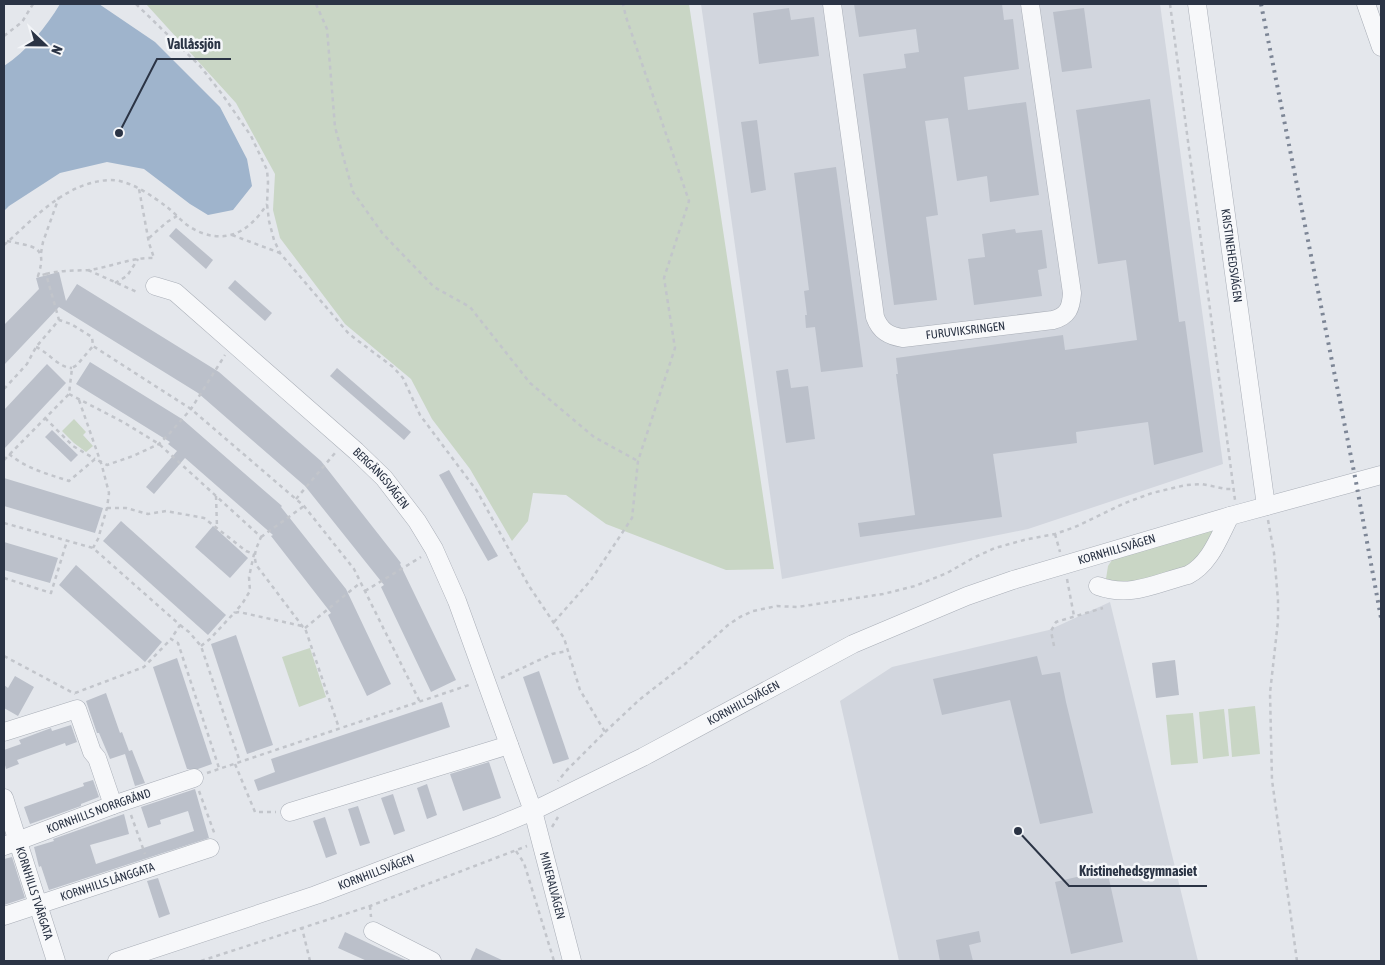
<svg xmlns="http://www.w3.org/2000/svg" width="1385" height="965" font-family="'Asap Condensed',sans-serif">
<rect width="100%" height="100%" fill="#e4e7ec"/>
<g fill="#d2d6de">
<polygon points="701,4 1160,4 1223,464 1028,529 782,579"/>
<polygon points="1110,602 1198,961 899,961 840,701 892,667 1049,630"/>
</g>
<g fill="#c9d6c5">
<polygon points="146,4 689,4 774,569 726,570 606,524 566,495 533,493 528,521 512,541 470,469 432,419 411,379 345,324 280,238 273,210 275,174 236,103"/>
<polygon points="74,419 86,432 83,435 93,446 86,452 74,443 62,431"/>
<polygon points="1213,530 1213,534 1191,567 1128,585 1106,579 1108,566 1114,557"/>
<polygon points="310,648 326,697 299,707 282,657"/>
<polygon points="1255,706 1260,754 1232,757 1228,709"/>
<polygon points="1224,709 1229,756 1203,759 1199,712"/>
<polygon points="1193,713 1198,763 1171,765 1166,715"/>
</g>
<path fill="#9fb4cc" d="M60 4H99L155 42 220 107 247 159 252 186 233 210 208 215 190 204 144 169 107 162 60 173 9 206 4 211V66C27 51 46 27 60 4Z"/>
<g fill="#bbc0ca">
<polygon points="854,4 1002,4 1004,20 1013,19 1019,69 964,77 968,110 1026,102 1039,195 990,202 987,176 957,181 948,118 925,121 938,215 926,217 937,300 894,305 863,74 906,68 904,54 919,52 916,29 859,37"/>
<polygon points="789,8 791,20 814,17 819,56 759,64 753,13"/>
<polygon points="1084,8 1092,68 1062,72 1053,12"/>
<polygon points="1150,99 1179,322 1185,321 1203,452 1154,465 1148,422 1076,432 1077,443 993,454 1002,517 860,537 858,523 915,515 896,374 898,374 896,358 1063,335 1065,350 1137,340 1126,260 1098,264 1076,110"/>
<polygon points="757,120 766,190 751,193 741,122"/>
<polygon points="836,167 863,367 821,372 815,327 806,328 805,315 807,315 804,291 809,290 794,173"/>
<polygon points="176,228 213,260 206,269 169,236"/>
<polygon points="1015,229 1016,233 1042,230 1047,268 1038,270 1042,296 974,305 968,259 985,257 982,234"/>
<polygon points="59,272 66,301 77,284 219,372 321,461 401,563 400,564 456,680 431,692 381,587 384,585 305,486 198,393 59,307 4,365 4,325 39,289 36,278"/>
<polygon points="235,280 272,313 265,321 228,288"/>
<polygon points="90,362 182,419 282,506 281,507 346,589 391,684 367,696 328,615 331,613 271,536 273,535 185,458 154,494 146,487 177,451 168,444 170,442 76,384"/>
<polygon points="47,364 66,383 4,449 4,410"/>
<polygon points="337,368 411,432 404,440 330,376"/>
<polygon points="788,369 791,388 808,386 815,439 786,443 776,371"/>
<polygon points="52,430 78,455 71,462 45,437"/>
<polygon points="449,470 498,556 488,561 439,475"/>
<polygon points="4,478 103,508 95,533 4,506"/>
<polygon points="121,521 226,615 208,635 103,541"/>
<polygon points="213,526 248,558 230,578 195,547"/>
<polygon points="4,542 58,558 50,583 4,570"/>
<polygon points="76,565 162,642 145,662 59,585"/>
<polygon points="236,635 273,745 247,754 211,644"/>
<polygon points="1037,656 1042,675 1060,672 1066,702 1093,813 1040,824 1010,700 942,715 933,679"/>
<polygon points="177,658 212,764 198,769 187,769 153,667"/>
<polygon points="1175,660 1179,695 1156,698 1152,663"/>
<polygon points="539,671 569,759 553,764 523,677"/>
<polygon points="15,676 34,687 18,716 4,708 4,685 8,688"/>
<polygon points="106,693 120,733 122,732 129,751 132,750 145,783 135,786 125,754 110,759 99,733 97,733 86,701"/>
<polygon points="442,702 450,727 258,791 254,780 275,772 271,759"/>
<polygon points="71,725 77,742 66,746 65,743 17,760 19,764 6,769 4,761 4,750 21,744 19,740 51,728 52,731"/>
<polygon points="489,762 501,798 463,811 450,774"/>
<polygon points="93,780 99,797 81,804 81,806 30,824 24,807 84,786 83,783"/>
<polygon points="427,784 437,815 427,819 417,788"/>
<polygon points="195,789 209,838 49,890 41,866 39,867 34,847 54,841 53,839 124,814 129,834 90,845 96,864 194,831 188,811 160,820 161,824 148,828 141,807"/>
<polygon points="393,794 405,831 394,835 381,798"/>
<polygon points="358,806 370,843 360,846 348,809"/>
<polygon points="325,817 337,854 326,858 313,821"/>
<polygon points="12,857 25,898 4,905 4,859"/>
<polygon points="1107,870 1123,942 1071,954 1055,882"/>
<polygon points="158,878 170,914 159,918 147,881"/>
<polygon points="979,931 981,942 969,945 973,961 940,961 936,940"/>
<polygon points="345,932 383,950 408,961 367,961 338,948"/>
<polygon points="476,948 504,961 470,961"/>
</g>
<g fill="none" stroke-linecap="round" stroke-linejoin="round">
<defs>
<g id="minor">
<path id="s1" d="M832 4 875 317C880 331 889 336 903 338L1053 320C1068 316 1071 308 1072 293L1030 4"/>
<path id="s2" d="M1197 4 1266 506"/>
<polyline points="1366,4 1381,47"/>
<path id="s3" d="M155 286 175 292 356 451 384 478 417 521 434 549 457 601 533 811 572 961"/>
<path d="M1098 586C1131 598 1156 583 1188 575 1210 564 1219 537 1230 516"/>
<polyline points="4,732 77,709 92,752 97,758 113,805"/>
<path id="s4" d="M4 798 56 961"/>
<polyline points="290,812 509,745"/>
<path id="s5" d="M4 846 113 805 194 778"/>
<path id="s6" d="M4 916 210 848"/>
<polyline points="373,931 432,961"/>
<path id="s7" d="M117 961 316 895 497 826 533 811 643 757 853 644 967 596 1013 580 1230 516 1381 475"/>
</g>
</defs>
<use href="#minor" stroke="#a9aeb7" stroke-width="19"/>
<g stroke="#c2c5cb" stroke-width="2.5" stroke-dasharray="4 4" stroke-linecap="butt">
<polyline points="136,4 200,66 222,94 251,136 267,170 268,182 267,204 269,221 274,240 280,253 349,334 393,367 403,378 420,415 477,491 529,586 564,638 580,690 605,732 567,770 558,781"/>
<polyline points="316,4 327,29 335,127 353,192 383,234 434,287 470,307 530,383 594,437 638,461"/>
<polyline points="1170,4 1235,500"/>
<polyline points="4,36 22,22 33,4"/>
<polyline points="232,235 280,253"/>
<polyline points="149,238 167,222 177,216"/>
<path d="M7 241C34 247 48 245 38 276L46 274 59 320"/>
<path d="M4 245C35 218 64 183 109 180 129 179 152 196 167 207 175 213 182 222 190 227 223 247 249 233 267 204"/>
<polyline points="41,253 43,242 59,197"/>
<polyline points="88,270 137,292"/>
<path d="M46 274C60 270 74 271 89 270 111 267 132 257 154 258L149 243 139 189"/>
<polyline points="115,283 127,276 138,259"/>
<path d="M36 347C48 352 59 368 72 368"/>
<polyline points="4,389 27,364 36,347 59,320 71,324 92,337 93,346 191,409 304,506 354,569 420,702"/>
<path d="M69 394 123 422 159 444 261 537C257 547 252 555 257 566L303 627 305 628 339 728"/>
<polyline points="79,400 102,466 109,493 107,508 98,539 93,548"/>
<polyline points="45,418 73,446 95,459"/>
<path d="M9 454C27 469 48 474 69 481L95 459 107 465 133 456 159 444 169 434 191 409 225 355"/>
<polyline points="4,460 69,394 72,368 77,365 93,346"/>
<polyline points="216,496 217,527"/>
<polyline points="296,499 335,453"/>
<polyline points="107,508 126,508 148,514 166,511 204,518 246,551 254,554 249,577 250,591 242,604 234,613"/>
<polyline points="1268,520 1274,553 1278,600 1278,621 1270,693 1272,780 1297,961"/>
<polyline points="4,523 93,548 180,625 171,639 178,643 219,768"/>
<polyline points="1055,534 1060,552"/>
<polyline points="261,537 304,506"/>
<polyline points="4,578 51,593 67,541"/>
<polyline points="1067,579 1074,616"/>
<polyline points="365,591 421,557"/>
<polyline points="554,622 591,580 632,518 638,461 675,348 664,278 689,201 626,17 623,4"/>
<polyline points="180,625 189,632 201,646 240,762"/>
<polyline points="305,628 360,583"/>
<polyline points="201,646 210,639 234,613 239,612 302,626"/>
<polyline points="1054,646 1051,631 1056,622 1103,608"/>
<polyline points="4,656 75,694"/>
<polyline points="501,678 552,654 567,651"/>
<polyline points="75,693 144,667 171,639"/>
<polyline points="605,732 639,700 685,664 728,625 740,617 753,611 777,606 797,607 883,594 915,586 947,573 973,558 995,548 1024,540 1055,534 1075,527 1125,503 1152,493 1186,485 1202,484 1226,489 1234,489"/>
<polyline points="235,764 255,812 276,812"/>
<polyline points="207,773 472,684"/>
<polyline points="199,791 215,835"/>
<polyline points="131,815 145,854"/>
<polyline points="552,827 558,817"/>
<polyline points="516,851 524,863 554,961"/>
<polyline points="370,906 371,917"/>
<polyline points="201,961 302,928"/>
<polyline points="310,961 302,928 370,906 527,846"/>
</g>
<use href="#minor" stroke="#f7f8fa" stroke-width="18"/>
<polyline stroke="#7d8696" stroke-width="4" stroke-dasharray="2.5 5" stroke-linecap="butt" points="1261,4 1356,482 1381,618"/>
</g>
<g text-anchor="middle" stroke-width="5" stroke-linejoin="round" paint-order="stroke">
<g font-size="12" fill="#2b3445" stroke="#f4f6f9">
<text dy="4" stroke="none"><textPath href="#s2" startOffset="254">KRISTINEHEDSVÄGEN</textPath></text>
<text dy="4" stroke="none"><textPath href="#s1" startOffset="416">FURUVIKSRINGEN</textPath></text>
<text dy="4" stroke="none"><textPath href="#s3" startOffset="299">BERGÄNGSVÄGEN</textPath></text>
<text dy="4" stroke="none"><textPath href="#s7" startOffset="1084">KORNHILLSVÄGEN</textPath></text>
<text dy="4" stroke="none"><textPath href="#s7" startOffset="679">KORNHILLSVÄGEN</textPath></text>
<text dy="4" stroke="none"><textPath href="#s5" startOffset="101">KORNHILLS NORRGRÄND</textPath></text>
<text dy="4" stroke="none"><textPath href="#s7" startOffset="274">KORNHILLSVÄGEN</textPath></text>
<text dy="4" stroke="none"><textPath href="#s6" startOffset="109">KORNHILLS LÅNGGATA</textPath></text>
<text dy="4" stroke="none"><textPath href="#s3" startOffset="745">MINERALVÄGEN</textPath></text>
<text dy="4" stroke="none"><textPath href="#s4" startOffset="100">KORNHILLS TVÄRGATA</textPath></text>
</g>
</g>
<path fill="none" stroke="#2b3445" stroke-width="2" d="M119 133L157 59H231M1018 831L1069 886H1207"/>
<g fill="#2b3445" stroke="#f4f6f9" stroke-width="2">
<circle cx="119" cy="133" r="5"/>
<circle cx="1018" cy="831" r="5"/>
</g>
<g font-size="14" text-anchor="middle" font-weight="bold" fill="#2b3445" stroke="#f4f6f9" stroke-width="5" stroke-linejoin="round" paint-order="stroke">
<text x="194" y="49">Vallåssjön</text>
<text x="1138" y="876">Kristinehedsgymnasiet</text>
</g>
<rect width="1385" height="965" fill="none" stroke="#2b3445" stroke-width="10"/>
<g transform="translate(45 45) rotate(112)" stroke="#f4f6f9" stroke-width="4" paint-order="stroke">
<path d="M0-4L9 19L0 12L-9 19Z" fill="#2b3445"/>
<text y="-8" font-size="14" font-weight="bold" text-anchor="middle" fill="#2b3445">N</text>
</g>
</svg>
